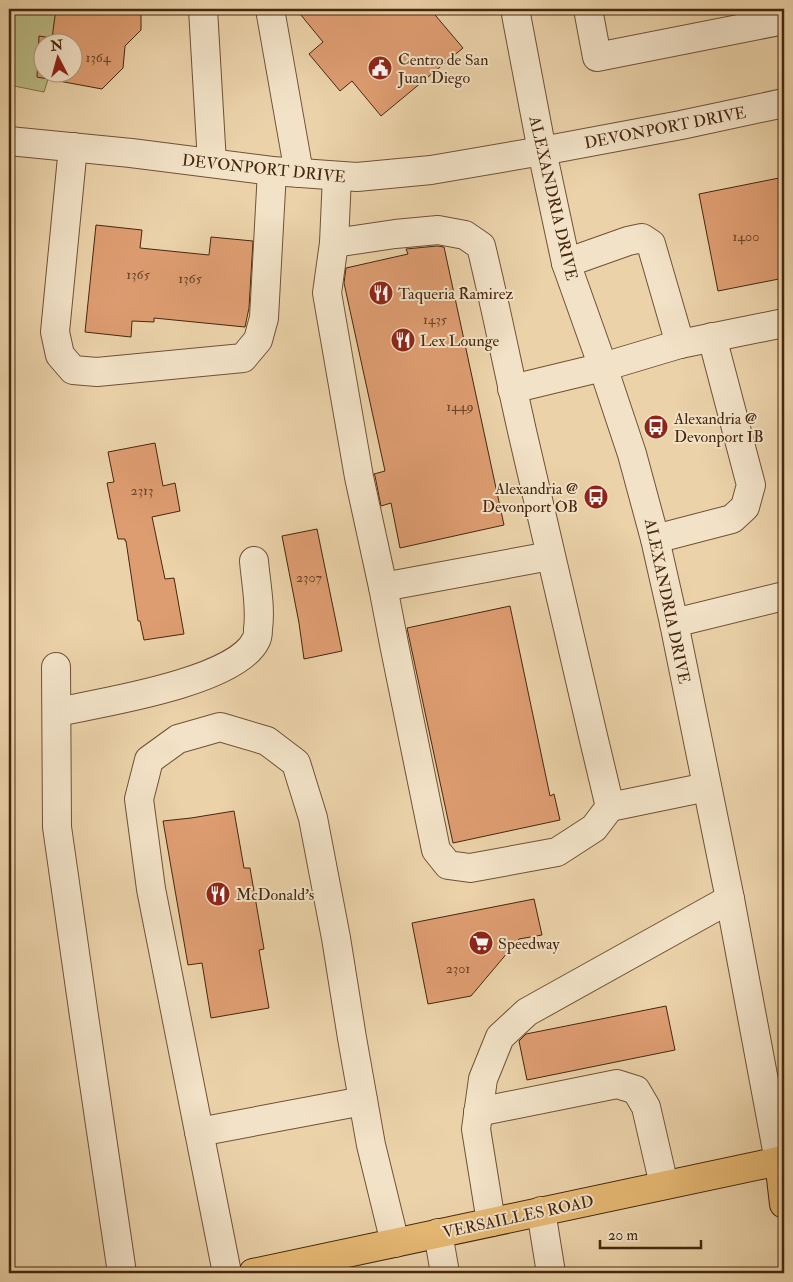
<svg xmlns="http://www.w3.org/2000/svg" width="793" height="1282" font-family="'IM FELL Double Pica',serif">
<rect width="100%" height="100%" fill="#ebd2a9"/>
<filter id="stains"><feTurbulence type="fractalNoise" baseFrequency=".004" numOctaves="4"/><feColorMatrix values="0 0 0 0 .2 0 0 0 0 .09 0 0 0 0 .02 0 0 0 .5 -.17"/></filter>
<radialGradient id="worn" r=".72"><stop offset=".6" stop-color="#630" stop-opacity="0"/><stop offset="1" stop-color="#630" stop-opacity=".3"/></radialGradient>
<polygon fill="#bbbb85" stroke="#80714a" points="9,9 68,9 58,42 42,42 42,72 50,73 44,92 9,85"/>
<g fill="#de9d71" stroke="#46270f" fill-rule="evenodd">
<path d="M56 9H141V30L125 46 123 68 102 89 37 77 39 36 52 38ZM42 42H72V72H42Z"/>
<polygon points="296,9 430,9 463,48 381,116 352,81 340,91 309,54 323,42"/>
<polygon points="784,177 784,278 718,291 699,194"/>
<polygon points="96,225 142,230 140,248 209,255 211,237 253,241 249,308 245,327 154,318 154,322 132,321 131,337 85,332"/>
<polygon points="437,246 444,247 504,525 400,548 391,503 381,506 375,476 374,474 385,471 344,283 346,268 408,254 406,249"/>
<polygon points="155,443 163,486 175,483 180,511 152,517 165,579 174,578 184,634 144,640 140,621 138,621 126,541 125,541 125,539 118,539 107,483 114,482 108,452"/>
<polygon points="317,529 342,651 304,659 299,623 282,536"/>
<polygon points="510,606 550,796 554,794 560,820 453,843 407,628"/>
<polygon points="234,811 244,868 250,868 264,949 259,950 269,1008 211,1018 202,963 188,965 163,821 191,818"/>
<polygon points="534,899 542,935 519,939 471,996 428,1004 412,923"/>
<polygon points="666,1006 675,1050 527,1080 519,1041 526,1034"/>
</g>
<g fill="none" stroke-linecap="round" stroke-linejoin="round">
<defs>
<g id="minor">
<polyline points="203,9 212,163"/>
<polyline points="270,9 299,173"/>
<polyline points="515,9 542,151 566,263 603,367 632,454 655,539 674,623 730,899 779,1161"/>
<polyline points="588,9 597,57 784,20"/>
<polyline points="9,141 131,153 272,171 357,177 431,170 542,151 681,125 784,103"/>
<polyline points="73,147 55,332 60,355 73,370 97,372 243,358 258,340 264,318 272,171"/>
<polyline points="337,176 334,243 327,293 359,477 383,587 395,649 436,850 448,865 470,868 557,852 594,828 610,807 707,787"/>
<path d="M334 243 395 234 438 230 465 235 481 246C496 308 508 369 522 431 551 557 580 682 610 807"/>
<polyline points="566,263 628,241 642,238 651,244 680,344"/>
<polyline points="512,389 603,367 680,344 784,323"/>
<polyline points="655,539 732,519 745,507 751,485 712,337"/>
<polyline points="383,587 550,556"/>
<polyline points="674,623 784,596"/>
<polyline points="56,667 57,827 84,1016 122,1273"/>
<path d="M57 712C100 703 237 682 256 640 258 637 258 633 258 629 261 607 256 584 254 561"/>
<polyline points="478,1112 617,1084 636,1090 646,1107 664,1185"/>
<polyline points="199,1132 363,1101"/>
<polyline points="541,1211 551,1273"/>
<polyline points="491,1222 476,1129 483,1079 500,1037 527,1012 730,899"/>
<polyline points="438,1233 445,1273"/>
<polyline points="227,1273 151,889 139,799 149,760 178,739 220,727 267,741 296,763 313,818 336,938 352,1038 371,1145 395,1243"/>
</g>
<g id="major">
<polyline points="779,1161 784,1204"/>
<polyline points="253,1273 784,1160"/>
</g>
</defs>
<use href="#minor" stroke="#6f5236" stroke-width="30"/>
<use href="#major" stroke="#46270f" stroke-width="30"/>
<use href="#minor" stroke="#f2e2c7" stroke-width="28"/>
<use href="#major" stroke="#e6b974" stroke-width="28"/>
</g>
<defs>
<symbol id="civic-disc" viewBox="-11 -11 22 22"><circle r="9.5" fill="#8f2418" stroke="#f2e2c7"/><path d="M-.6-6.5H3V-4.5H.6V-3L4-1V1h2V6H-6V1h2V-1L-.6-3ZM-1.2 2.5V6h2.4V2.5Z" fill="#fff"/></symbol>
<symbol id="restaurant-disc" viewBox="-11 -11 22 22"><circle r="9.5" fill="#8f2418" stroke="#f2e2c7"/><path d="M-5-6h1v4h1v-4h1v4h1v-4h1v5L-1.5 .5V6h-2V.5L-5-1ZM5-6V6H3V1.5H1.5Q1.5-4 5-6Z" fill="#fff"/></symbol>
<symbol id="bus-disc" viewBox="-11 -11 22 22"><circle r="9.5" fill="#8f2418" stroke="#f2e2c7"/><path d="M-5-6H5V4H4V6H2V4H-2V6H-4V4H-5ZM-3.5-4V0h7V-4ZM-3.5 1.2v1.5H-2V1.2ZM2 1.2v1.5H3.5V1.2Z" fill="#fff"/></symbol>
<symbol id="supermarket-disc" viewBox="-11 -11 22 22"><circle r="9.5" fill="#8f2418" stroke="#f2e2c7"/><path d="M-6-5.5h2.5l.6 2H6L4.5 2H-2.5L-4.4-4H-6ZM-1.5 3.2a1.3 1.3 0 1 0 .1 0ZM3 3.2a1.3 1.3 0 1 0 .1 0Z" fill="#fff"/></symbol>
</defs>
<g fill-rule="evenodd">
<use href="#civic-disc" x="366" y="54" width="28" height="28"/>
<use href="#restaurant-disc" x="367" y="279" width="28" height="28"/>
<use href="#restaurant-disc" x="389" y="326" width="28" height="28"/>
<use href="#bus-disc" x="642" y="413" width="28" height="28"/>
<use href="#bus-disc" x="582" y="483" width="28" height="28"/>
<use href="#restaurant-disc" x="204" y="880" width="28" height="28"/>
<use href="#supermarket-disc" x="467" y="929" width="28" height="28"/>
</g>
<g text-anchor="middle" stroke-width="4" stroke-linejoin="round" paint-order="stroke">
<g font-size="14" fill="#6c4428">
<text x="98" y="62">1364</text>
<text x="746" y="241">1400</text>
<text x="138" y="279">1365</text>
<text x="190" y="283">1365</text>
<text x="435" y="324">1435</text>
<text x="460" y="411">1449</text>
<text x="142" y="495">2313</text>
<text x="309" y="582">2307</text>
<text x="458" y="973">2301</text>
</g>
<g font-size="16" fill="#46270f" stroke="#f2e2c7" text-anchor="start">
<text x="398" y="65">Centro de San<tspan x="398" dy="18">Juan Diego</tspan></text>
<text x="398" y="299">Taqueria Ramirez</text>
<text x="420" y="346">Lex Lounge</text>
<text x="674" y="424">Alexandria @<tspan x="674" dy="18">Devonport IB</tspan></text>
<text x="578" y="494" text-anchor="end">Alexandria @<tspan x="578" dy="18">Devonport OB</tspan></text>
<text x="236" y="900">McDonald's</text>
<text x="498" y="949">Speedway</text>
</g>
<g font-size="16" fill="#46270f" stroke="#f2e2c7">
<text transform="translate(665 127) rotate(-11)" y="6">DEVONPORT DRIVE</text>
<text transform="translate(264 168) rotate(6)" y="6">DEVONPORT DRIVE</text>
<text transform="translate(554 198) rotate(77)" y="6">ALEXANDRIA DRIVE</text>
<text transform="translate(668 601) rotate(78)" y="6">ALEXANDRIA DRIVE</text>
<text transform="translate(518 1216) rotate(-12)" y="6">VERSAILLES ROAD</text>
</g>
</g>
<rect width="793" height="1282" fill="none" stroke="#ebd2a9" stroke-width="30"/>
<rect x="10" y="10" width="773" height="1262" fill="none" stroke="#46270f" stroke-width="2.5"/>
<rect x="15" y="15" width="763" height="1252" fill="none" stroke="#46270f"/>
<g transform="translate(58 58) rotate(354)"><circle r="24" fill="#f2e2c7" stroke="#ad977d"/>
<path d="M0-4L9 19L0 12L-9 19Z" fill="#8f2418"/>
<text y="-8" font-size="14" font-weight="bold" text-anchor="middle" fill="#46270f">N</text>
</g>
<path d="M600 1240v8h101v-8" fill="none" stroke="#46270f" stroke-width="2.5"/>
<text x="608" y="1240" font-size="15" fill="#46270f" stroke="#f2e2c7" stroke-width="4" paint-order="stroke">20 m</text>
<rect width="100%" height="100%" filter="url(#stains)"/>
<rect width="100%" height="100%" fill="url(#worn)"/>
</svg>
